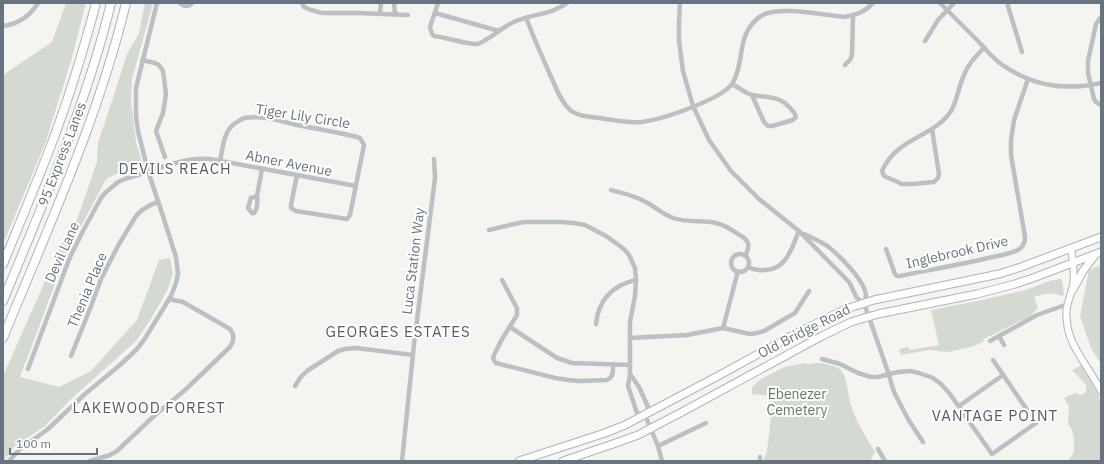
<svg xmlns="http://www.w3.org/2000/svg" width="1104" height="464" font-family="'IBM Plex Sans',sans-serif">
<rect width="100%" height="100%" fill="#f4f4f1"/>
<g fill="#d4d9d1">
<polygon points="66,3 86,3 71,61 45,144 3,244 3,75 52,42"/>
<polygon points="145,3 153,3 132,79 131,101 136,142 142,162 106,179 66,255 20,377 59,387 91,371 137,320 159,260 170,258 173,273 167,291 151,319 136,341 70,400 45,426 15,446 9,453 4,461 3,461 3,376 62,243 73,231 97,162 98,143 114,95 127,54 139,33"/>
<polygon points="1101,265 1101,364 1091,348 1080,316 1089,270"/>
<path d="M1060 279 1062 280 1064 294 1063 296C1052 292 1045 293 1034 297L1038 308 1030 316 984 339 983 342 974 346 949 352 929 350 901 355 899 349 908 347 910 350 939 345 931 310C962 304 994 298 1025 290 1036 287 1048 280 1060 279Z"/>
<path d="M804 363C809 365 812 363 817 363 821 362 834 366 838 368 848 374 847 394 851 405 856 422 866 437 875 452L870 461H782L781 460 764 461V458L766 455 768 444 773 396 752 394V387L761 379 785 367Z"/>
<path d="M1082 365 1098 394 1100 402 1101 461H1068L1074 452V439L1072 430 1068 424 1069 406 1064 398 1075 393 1080 395 1085 393C1086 391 1087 389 1086 386 1086 384 1075 373 1072 370Z"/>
</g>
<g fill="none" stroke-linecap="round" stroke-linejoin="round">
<defs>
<path id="secondary" d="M1071 249C1073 260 1075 274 1073 286 1072 292 1069 297 1068 303 1066 309 1066 316 1067 322 1068 345 1091 370 1101 391"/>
<g id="primary">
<polyline points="1072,291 1083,271 1095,255"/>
<polyline points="519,461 605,433 625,425 718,376 791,336 846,309 874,300 999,274 1021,267 1101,237"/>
<polyline points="563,461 613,444 638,435 682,412 822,336 851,322 878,314 977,294 1015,284 1033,278 1101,252"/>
</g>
<g id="highway">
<path d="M3 264C19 225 35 187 50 148 68 101 83 52 96 3"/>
<path d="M3 301C43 203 86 106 111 3"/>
<path d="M3 338C48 228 98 119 126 3"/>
</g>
</defs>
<use href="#secondary" stroke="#b1b5b9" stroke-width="8"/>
<use href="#primary" stroke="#b0b4b7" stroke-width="9"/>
<use href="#highway" stroke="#b0b3b6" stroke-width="10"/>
<g stroke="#bcc0c3" stroke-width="4.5">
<path d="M180 3C184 7 189 7 192 3"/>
<polyline points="302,3 304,7 311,10 322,13 358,13 408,15"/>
<polyline points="394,3 395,14"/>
<path d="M438 3 430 27 432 34 434 36C444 37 470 45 477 44 487 42 503 26 514 22 531 14 551 15 567 3"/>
<polyline points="680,3 679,23 679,41 683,71 693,106 709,140 731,171 759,199 799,231 849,282 857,298 864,303"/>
<path d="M940 3C953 16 966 29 979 42 986 50 993 58 1001 64 1032 86 1064 91 1101 83"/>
<polyline points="1007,3 1022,52"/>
<polyline points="380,13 381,3"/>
<polyline points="435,13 499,31"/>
<polyline points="1101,17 1096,24 1088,61 1088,73 1094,99 1096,102 1101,105"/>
<path d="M526 18C534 38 543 59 552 79 557 90 561 102 570 110 578 116 589 117 599 118 613 120 627 123 641 122 661 120 720 100 732 84 746 62 735 33 761 16 777 5 824 15 844 17 856 15 865 12 873 3"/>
<path d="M3 26C18 24 30 16 38 3"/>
<polyline points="925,41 938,20 954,3"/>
<polyline points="142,60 155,63 159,65 163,71 166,94 163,113 156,131 165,157"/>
<polyline points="845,65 850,60 852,55 853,16"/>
<polyline points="732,84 747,93 752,95"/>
<path d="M752 95C768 98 779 95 791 109 794 112 795 113 796 117L793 120 772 126H768L764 122Z"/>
<path d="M932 129 939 174 938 178 934 182 913 184H902L884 176 882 171C892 148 912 141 932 129Z"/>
<path d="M932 129C959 111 953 101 964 75 968 64 976 56 984 48"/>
<path d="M220 161C223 148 223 133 234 124 237 122 241 119 245 118 262 115 280 121 297 125 317 129 337 132 357 137L360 138 364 145 350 215 347 219 296 211 291 208V205L297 175"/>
<path d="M611 190C623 193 636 196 646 202 655 207 663 214 673 218 687 223 702 220 716 223 724 225 731 229 738 234 749 240 751 245 745 256"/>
<path d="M257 196C258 203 258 208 254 213H252L248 208 251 198Z"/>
<polyline points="257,196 262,169"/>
<polyline points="489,230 514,224 524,222 561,222 573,223 585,225 606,236 624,249 629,255 635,268 636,280 635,296 630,322 630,374 628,386 637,413 644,415"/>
<path d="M804 234C811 237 819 241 826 245 837 253 867 282 866 297 865 299 864 301 864 303L887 369 894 392 908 419 923 442"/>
<path d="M886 249 895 274 897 276H900C929 270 959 265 988 258 997 256 1010 254 1018 250 1023 247 1025 242 1025 237L1011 155V140L1014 120 1028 79"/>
<circle cx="740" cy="263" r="9"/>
<path d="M748 267C754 270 759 271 766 270 787 269 792 247 799 231"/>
<path d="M502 280 517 308V315L501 341 494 355 493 358 496 363 555 378 568 380 580 381 607 380C614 377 613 370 613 364"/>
<path d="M596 324C598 300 613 285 636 280"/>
<polyline points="510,327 557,358 572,363 630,365"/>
<polyline points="723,328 738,271"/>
<polyline points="999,336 1004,345"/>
<polyline points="630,338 687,335 723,328 750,334 757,333 764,331 795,313 809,291"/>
<polyline points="990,341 1037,315 1068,304"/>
<path d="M71 356 90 309 101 279 119 244 136 216C142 209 149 205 158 202"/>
<polyline points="822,359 840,364 858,373 871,377 878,377 898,372 910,371 919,373 933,378 941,384 950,394 992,454 1036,423 993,360"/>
<path d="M28 369 70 257 83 231 101 198 105 193 118 182 125 179C154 171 180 157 210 159L356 186"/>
<polyline points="630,374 639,387 648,407 645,415 658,446 662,461"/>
<polyline points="295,386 300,378 307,371 338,351 345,349 356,348 413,355"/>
<polyline points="959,406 1003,375"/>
<polyline points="658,446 706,423"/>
<polyline points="878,449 885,461"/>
<polyline points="9,461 19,450 48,429 85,394 120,365 137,349 144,340 171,296 176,283 178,274 176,257 161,210 148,171 138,131 136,117 136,88 157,3"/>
<path d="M90 461 110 455 117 451 155 415 184 391 230 347C234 341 235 335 230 329L183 302 169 299"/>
<polyline points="402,461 414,344 435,178 434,159"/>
<polyline points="760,461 760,457"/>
</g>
<use href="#secondary" stroke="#fff" stroke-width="6"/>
<use href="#primary" stroke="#fff" stroke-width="7"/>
<use href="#highway" stroke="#fff" stroke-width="8"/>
</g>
<g text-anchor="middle" stroke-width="4" stroke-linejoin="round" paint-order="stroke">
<g font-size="14" fill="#67747f" stroke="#fff">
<text transform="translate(303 116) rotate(9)" y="5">Tiger Lily Circle</text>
<text transform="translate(62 154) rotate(-69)" y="5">95 Express Lanes</text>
<text transform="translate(289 163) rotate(11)" y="5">Abner Avenue</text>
<text transform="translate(62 252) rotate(-66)" y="5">Devil Lane</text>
<text transform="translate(957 252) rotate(-13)" y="5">Inglebrook Drive</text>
<text transform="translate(413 261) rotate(-83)" y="5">Luca Station Way</text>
<text transform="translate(87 290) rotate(-67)" y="5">Thenia Place</text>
<text transform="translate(804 331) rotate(-27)" y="5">Old Bridge Road</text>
</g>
<g font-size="14" fill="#687765" stroke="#fff">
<text x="797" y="399">Ebenezer<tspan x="797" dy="16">Cemetery</tspan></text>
</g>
<g font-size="15" letter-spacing="1" fill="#545d65" stroke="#fff">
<text x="175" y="174">DEVILS REACH</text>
<text x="398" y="337">GEORGES ESTATES</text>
<text x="149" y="413">LAKEWOOD FOREST</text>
<text x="995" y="421">VANTAGE POINT</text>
</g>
</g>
<rect width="1104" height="464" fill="none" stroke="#67747f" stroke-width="8"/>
<path d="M10 448v6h87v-6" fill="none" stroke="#67747f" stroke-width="2"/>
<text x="16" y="448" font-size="12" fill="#67747f" stroke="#ffffff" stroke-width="3" paint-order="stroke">100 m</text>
</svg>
